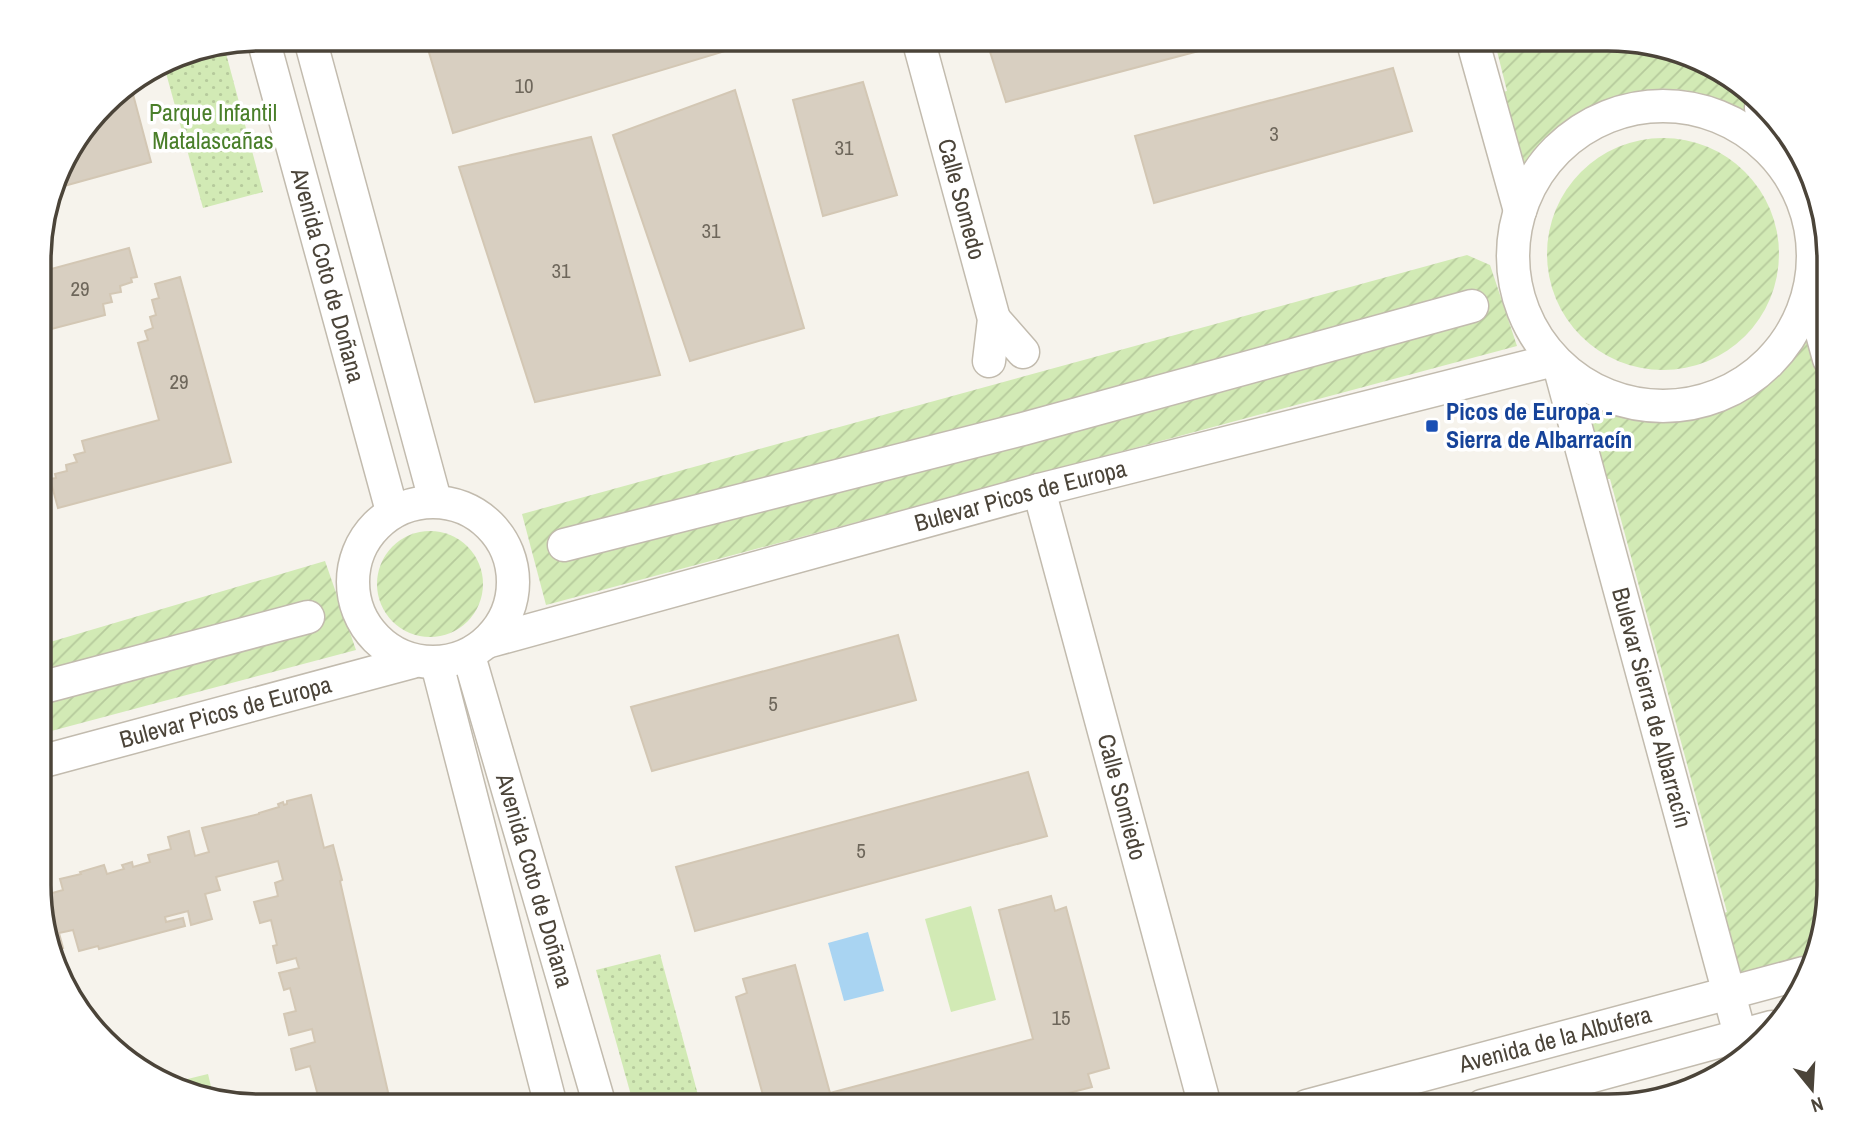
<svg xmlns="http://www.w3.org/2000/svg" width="1868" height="1145" font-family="'Archivo Narrow',sans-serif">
<defs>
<pattern id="grass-dots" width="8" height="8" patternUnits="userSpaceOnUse" patternTransform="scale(1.75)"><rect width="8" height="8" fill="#d2eab5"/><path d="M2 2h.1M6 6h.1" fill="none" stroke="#b6ca9c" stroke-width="1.8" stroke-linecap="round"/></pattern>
<pattern id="garden-furrows" width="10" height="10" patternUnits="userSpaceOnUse" patternTransform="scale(1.75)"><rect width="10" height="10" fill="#d2eab5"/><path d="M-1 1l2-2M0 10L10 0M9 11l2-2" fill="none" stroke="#b6ca9c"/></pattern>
</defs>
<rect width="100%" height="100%" fill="#f6f3ec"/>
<g fill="url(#grass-dots)">
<polygon points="224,46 263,192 203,208 163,62 175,55"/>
<polygon points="660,954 701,1106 634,1106 596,970"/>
</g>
<g fill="url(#garden-furrows)">
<path d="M1494 39H1609L1666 46 1731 76 1747 92 1753 116C1700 86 1655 79 1598 104 1588 109 1574 115 1565 123 1547 137 1535 160 1522 178L1498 93 1507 91Z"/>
<circle cx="1663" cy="254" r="116"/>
<polygon points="1467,255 1490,265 1517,346 546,605 522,514"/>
<path d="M1810 329 1829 394V420L1822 422 1829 447V900L1809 958 1733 979 1715 916 1727 912 1610 479H1602L1578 395C1596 403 1615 411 1634 415 1706 431 1775 391 1810 329Z"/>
<circle cx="430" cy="584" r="53"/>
<polygon points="325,561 356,650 40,734 40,645"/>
</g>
<g fill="#d2eab5">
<polygon points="971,906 996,1000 951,1012 925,919"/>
<polygon points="208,1074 214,1099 189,1095 167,1084"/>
</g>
<polygon fill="#a9d4f2" points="868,932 884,991 844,1001 828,943"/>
<g fill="#d8cfc1" stroke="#d3c7b4" stroke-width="2">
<polygon points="425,39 765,39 453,133"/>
<polygon points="986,39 1244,39 1006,102"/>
<polygon points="1393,68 1412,131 1154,203 1135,136"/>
<polygon points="863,82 897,195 823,216 793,100"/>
<polygon points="130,83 151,162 53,189 61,161 86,130 93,128 92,122 113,94"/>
<polygon points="735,90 804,328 690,361 613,135"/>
<polygon points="591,137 660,375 535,402 459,167"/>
<polygon points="129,248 137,277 131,278 132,282 120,286 121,292 110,294 112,302 103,304 105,315 40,332 40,272"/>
<polygon points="180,277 231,462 58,508 50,479 56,478 55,474 67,471 66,465 77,462 74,455 85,452 82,441 159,420 138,343 148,340 145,331 153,328 150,317 156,315 152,300 159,298 155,284"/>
<polygon points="40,382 49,413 40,415"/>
<polygon points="898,635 916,700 652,771 631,707"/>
<polygon points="1028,772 1047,836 695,931 676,867"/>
<polygon points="311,795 324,848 333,845 342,880 340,881 390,1101 379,1103 380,1106 315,1106 315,1104 320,1103 310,1066 296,1070 291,1049 315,1042 312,1029 289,1035 284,1014 296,1011 290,988 284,990 279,973 299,968 296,958 277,963 273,946 277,945 271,920 260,923 254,902 278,896 275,883 283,880 278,861 216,877 220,890 205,894 212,919 191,925 188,911 165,917 166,922 183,918 185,926 99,949 98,946 79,951 73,930 59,933 63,948 54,951 40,914 40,866 42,866 49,894 63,890 60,879 81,874 80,872 104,865 107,874 124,869 122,865 132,862 133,867 150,862 148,855 171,849 168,837 189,831 195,856 209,852 202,828 259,814 259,813 279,807 278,804 283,802 284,805 287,804 287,801"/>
<polygon points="1051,896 1055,911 1066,907 1109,1068 1088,1074 1092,1087 1019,1106 766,1106 736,997 747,993 743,979 795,965 830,1093 1033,1039 999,910"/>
</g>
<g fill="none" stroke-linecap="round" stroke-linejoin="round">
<defs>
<g id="street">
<path id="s1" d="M263 39 392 511"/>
<polyline points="310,39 435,500"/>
<path id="s2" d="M918 39 994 319 989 361"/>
<polyline points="1472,39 1520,211"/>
<circle cx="1663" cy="256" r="150"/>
<polyline points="1761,108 1773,152"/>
<polyline points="1810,290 1829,359"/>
<polyline points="994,319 1023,352"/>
<path id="s3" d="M1559 365 1745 1053"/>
<path id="s4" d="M1039 490 1205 1106"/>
<circle cx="433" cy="582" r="80"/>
<polyline points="564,545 1023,429 1472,306"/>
<path id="s5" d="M490 641 1039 490 1554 360"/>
<path id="s6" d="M469 656 600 1106"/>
<polyline points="437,664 551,1106"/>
<polyline points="40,688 308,617"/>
<path id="s7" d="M40 762 412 662"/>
<path id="s8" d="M1307 1106 1804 973"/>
<polyline points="1482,1106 1772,1027"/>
</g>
</defs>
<use href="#street" stroke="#c2bbae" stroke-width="35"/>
<use href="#street" stroke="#fff" stroke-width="32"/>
</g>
<rect fill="#1a4fb4" stroke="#fff" stroke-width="2.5" x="1425" y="419" width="14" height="14" rx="3.5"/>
<g text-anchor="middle" stroke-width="7" stroke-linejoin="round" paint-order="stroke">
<g font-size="21" fill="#6e675b">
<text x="524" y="93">10</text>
<text x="1274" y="141">3</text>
<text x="844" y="155">31</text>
<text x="711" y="238">31</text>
<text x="561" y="278">31</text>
<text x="80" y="296">29</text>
<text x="179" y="389">29</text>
<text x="773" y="711">5</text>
<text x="861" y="858">5</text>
<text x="1061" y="1025">15</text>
</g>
<g font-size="24" fill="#4a7f2a" stroke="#fff">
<text x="213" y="121">Parque Infantil<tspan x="213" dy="28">Matalascañas</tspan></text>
</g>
<g font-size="24" fill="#4b4439" stroke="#fff">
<text dy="8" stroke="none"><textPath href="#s2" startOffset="166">Calle Somedo</textPath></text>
<text dy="8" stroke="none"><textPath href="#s1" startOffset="245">Avenida Coto de Doñana</textPath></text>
<text dy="8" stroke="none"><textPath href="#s5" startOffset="550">Bulevar Picos de Europa</textPath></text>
<text dy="8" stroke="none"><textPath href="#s3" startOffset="355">Bulevar Sierra de Albarracín</textPath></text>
<text dy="8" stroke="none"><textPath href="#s7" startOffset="192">Bulevar Picos de Europa</textPath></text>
<text dy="8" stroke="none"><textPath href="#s4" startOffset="318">Calle Somiedo</textPath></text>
<text dy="8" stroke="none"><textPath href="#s6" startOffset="234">Avenida Coto de Doñana</textPath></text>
<text dy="8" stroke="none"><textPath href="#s8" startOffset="257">Avenida de la Albufera</textPath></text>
</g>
<g font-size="24" font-weight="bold" fill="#164399" stroke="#fff" text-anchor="start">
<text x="1446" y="420">Picos de Europa -<tspan x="1446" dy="28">Sierra de Albarracín</tspan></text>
</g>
</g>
<path d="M0 0H1868V1145H0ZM260 51H1608A209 209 0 0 1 1817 260V885A209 209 0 0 1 1608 1094H260A209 209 0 0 1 51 885V260A209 209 0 0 1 260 51Z" fill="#fff" fill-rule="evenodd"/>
<path fill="none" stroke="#4b4439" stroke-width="3.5" d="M260 51H1608A209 209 0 0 1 1817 260V885A209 209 0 0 1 1608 1094H260A209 209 0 0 1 51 885V260A209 209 0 0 1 260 51Z"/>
<g transform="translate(1812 1089) rotate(162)" stroke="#ffffff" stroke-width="5" paint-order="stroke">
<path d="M0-5L12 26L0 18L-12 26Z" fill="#4b4439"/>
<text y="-10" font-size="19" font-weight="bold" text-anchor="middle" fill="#4b4439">N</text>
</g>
</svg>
